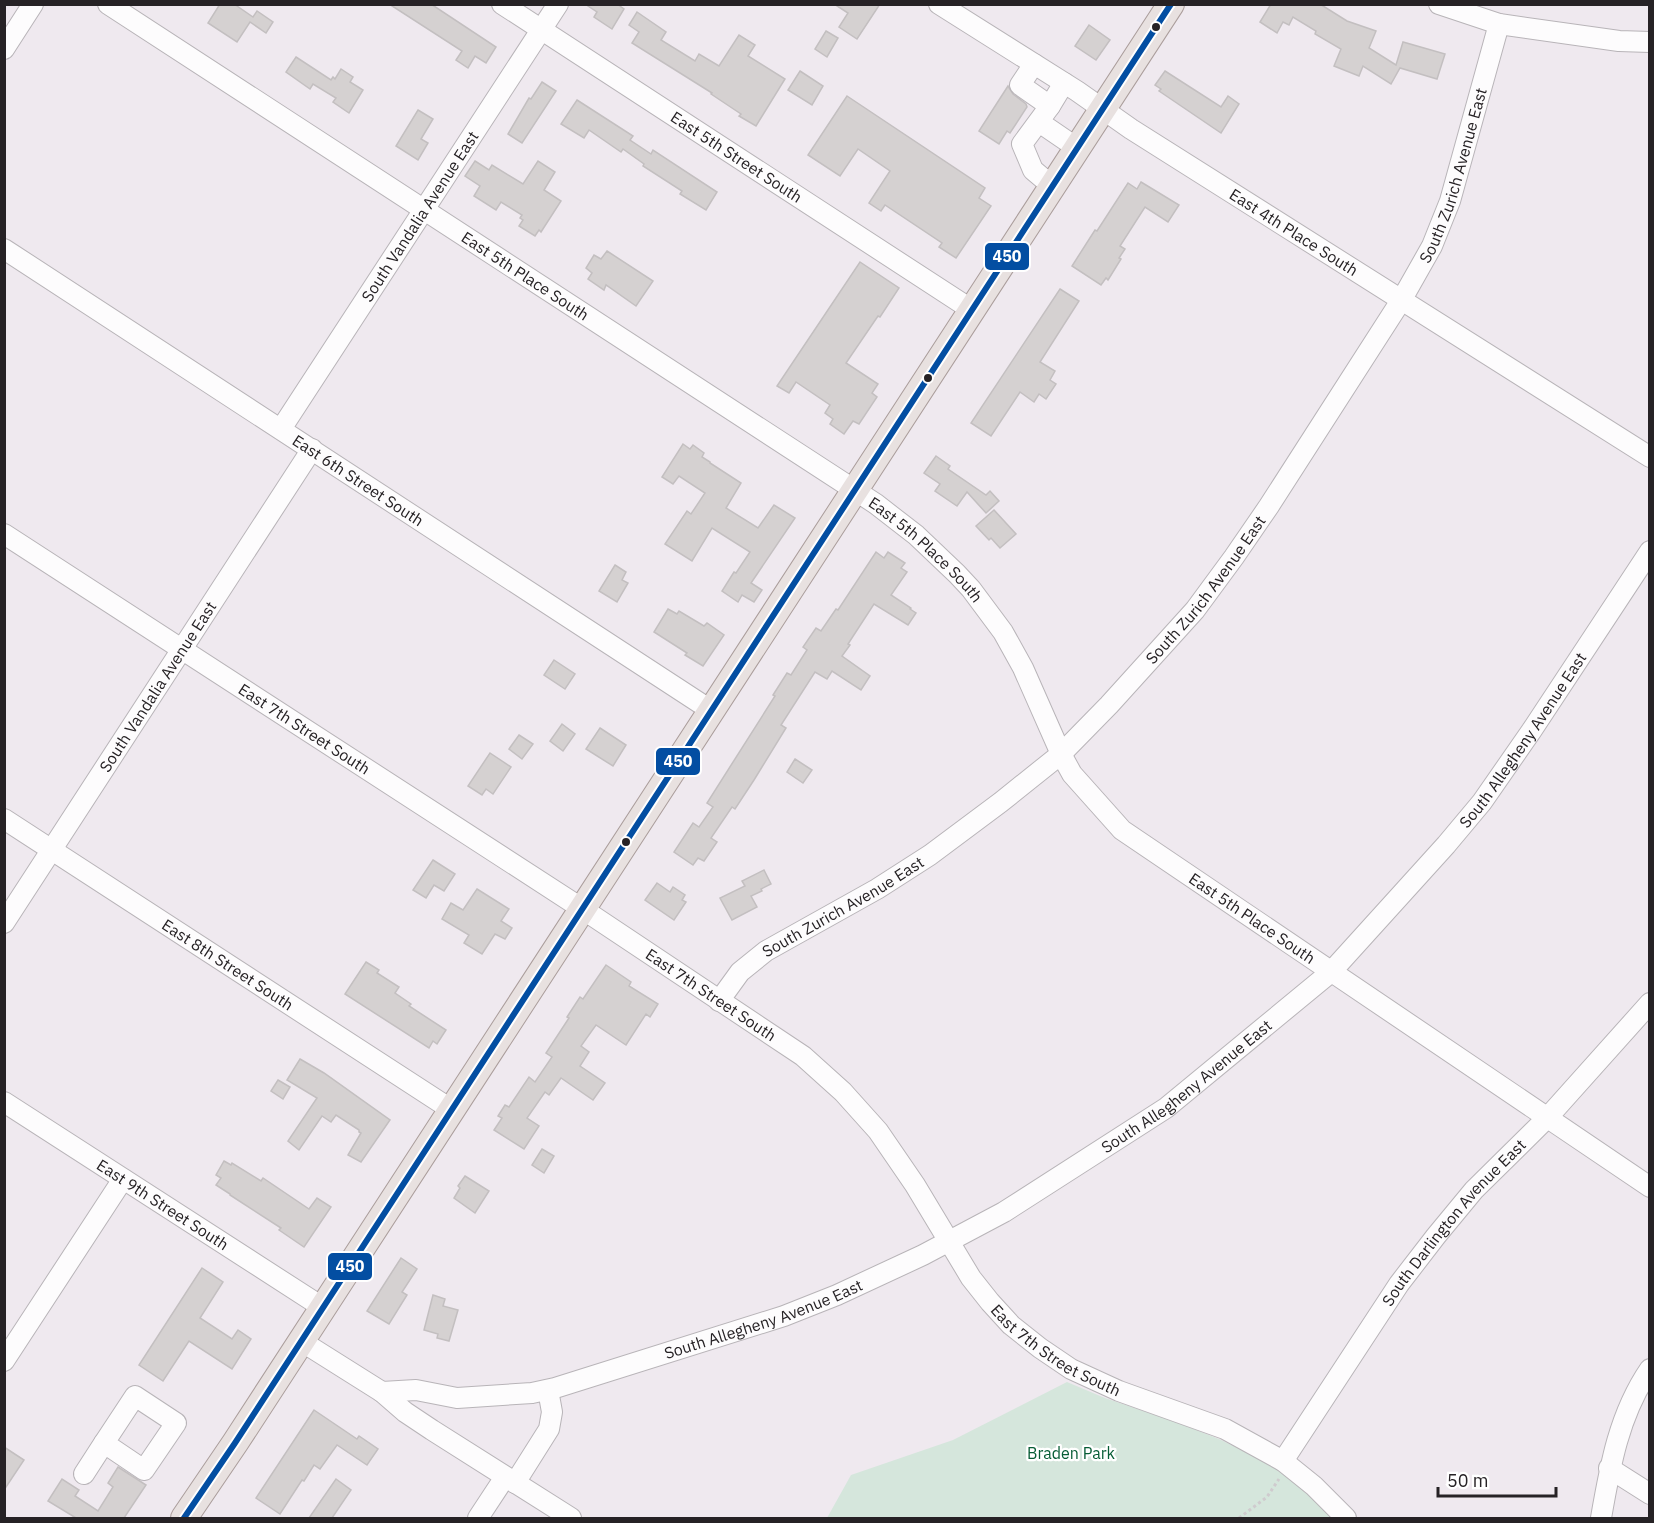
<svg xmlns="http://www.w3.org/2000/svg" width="1654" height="1523" font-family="'IBM Plex Sans',sans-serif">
<rect width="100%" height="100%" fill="#efe9ef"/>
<polygon fill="#d5e6dc" points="1067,1382 1105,1398 1176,1422 1219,1439 1250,1454 1280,1471 1305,1490 1333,1518 827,1518 851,1475 953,1440"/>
<g fill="#d5d1d1" stroke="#c3bfc0" stroke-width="1.5">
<polygon points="220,4 234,4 253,17 257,11 273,22 266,33 250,22 237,42 208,23"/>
<polygon points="389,4 431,4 496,47 486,63 475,56 468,68 456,60 462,51"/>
<polygon points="585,4 617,4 624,9 612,29 594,17 597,12"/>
<polygon points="834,4 880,4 857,39 839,27 848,13"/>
<polygon points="1271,4 1320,4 1347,21 1376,31 1369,48 1396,65 1403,42 1445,54 1437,79 1400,68 1391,84 1363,66 1359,76 1334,66 1341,49 1315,34 1316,31 1293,17 1289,25 1283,22 1277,33 1260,22"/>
<polygon points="637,12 666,32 661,40 695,61 699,54 719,66 739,35 755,45 748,56 785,79 756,126 739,116 741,114 711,94 712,93 632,43 639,32 629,25"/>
<polygon points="1089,25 1110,40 1096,60 1075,46"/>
<polygon points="826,31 838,38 827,57 815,49"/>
<polygon points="296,57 331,80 333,77 335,79 341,69 353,77 350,82 363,90 349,113 333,102 336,98 313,84 310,89 286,72"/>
<polygon points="800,71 823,86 812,105 788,90"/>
<polygon points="1165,71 1221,107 1228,96 1239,104 1221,133 1159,91 1161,89 1155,85"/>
<polygon points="542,82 556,91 522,143 508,134 529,98 531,99"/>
<polygon points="1008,86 1013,94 1026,104 1027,107 1010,133 1007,131 999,144 979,131"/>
<polygon points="847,96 985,188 979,198 991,206 956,258 939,247 942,243 885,205 881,211 869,203 890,171 858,149 840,176 808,155"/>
<polygon points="577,100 633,136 630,140 651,154 653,150 717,192 706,210 680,194 682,191 643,166 644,164 623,149 621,152 589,130 584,138 561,124"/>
<polygon points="418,110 433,119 421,139 428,143 418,160 396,146"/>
<polygon points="475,161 489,170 492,165 523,184 538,161 555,172 544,190 561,201 541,232 539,230 535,236 519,226 523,220 520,218 522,215 501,202 496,210 474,196 480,186 465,176"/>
<polygon points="1141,182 1179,205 1168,222 1145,207 1120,246 1125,249 1119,258 1121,259 1108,280 1106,278 1101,285 1072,266 1095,230 1097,231 1128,183 1137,189"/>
<polygon points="607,251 653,281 636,306 606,285 604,290 588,279 592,273 586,268 594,255 601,259"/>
<polygon points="860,262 899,288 880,317 878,316 846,363 878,384 872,393 877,397 859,424 853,421 844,434 830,424 833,419 825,413 830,405 796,382 789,393 777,386"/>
<polygon points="1060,289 1079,301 1040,362 1055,371 1050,380 1056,384 1046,399 1039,394 1034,402 1020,392 991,436 971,423"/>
<polygon points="683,444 690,449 693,445 704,453 702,457 710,462 710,463 741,483 726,508 758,528 774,505 795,518 751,583 762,590 754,602 742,595 738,602 722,591 734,572 736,573 750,552 712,528 692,561 665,544 687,511 691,514 705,493 679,476 673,484 662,477"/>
<polygon points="936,456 950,466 948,469 986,495 990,491 999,501 986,513 967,492 957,506 935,491 940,484 924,473"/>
<polygon points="994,510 1016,534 1000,548 991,538 989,540 976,526"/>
<polygon points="876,552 884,558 888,552 905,563 901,568 907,572 891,595 911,608 910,609 916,613 908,625 874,604 848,644 850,645 842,656 870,676 861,690 832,671 827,679 815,672 781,725 786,728 754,780 735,809 732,807 711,838 717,842 704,861 698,858 693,865 674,852 693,823 699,827 713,807 707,803 775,696 773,695 787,673 791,675 807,650 803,647 816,628 821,631 836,609 838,610"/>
<polygon points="615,565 626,572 622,580 628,583 617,602 599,591"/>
<polygon points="668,609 677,614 679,611 704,626 707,623 724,635 703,666 685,655 687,653 654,632"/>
<polygon points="554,660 575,674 565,689 544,675"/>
<polygon points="562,724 575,734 563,751 550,741"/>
<polygon points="600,728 626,745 613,766 586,749"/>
<polygon points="519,735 533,744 522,759 509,749"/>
<polygon points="490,753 511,767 493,794 486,789 482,795 468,786"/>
<polygon points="795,759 812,770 803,783 787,772"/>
<polygon points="433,860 455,874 444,891 434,885 426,898 413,890"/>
<polygon points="764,870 771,884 761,889 762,891 751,896 757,907 732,920 720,898 745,886 742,881"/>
<polygon points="657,883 670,892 673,887 685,895 682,900 686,902 674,920 645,900"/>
<polygon points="477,889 509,909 501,921 512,928 505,939 495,934 482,954 464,943 469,935 442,919 451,903 463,910"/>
<polygon points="366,962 379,970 377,973 399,987 395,993 411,1004 409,1006 446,1030 437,1044 433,1041 429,1048 345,994"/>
<polygon points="606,965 631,982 629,986 658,1004 650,1017 646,1014 626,1045 596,1025 581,1046 589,1052 580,1066 605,1083 593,1100 561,1078 549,1095 545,1092 527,1118 539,1126 524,1149 494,1130 502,1118 498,1116 505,1105 509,1107 529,1077 535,1082 552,1057 546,1053 569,1018 567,1017 580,997 583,999"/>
<polygon points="300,1059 324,1073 390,1120 361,1162 348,1155 361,1133 359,1132 359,1130 336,1115 331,1122 322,1116 299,1150 288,1141 317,1098 287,1080"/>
<polygon points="278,1080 290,1087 283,1099 271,1091"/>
<polygon points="542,1149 554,1156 544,1173 532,1165"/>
<polygon points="224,1161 231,1165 232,1163 261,1181 263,1178 309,1209 317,1198 331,1207 304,1247 279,1230 281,1228 230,1195 230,1194 216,1185 221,1178 216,1175"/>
<polygon points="465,1176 489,1191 475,1213 454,1198 460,1188 458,1186"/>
<polygon points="401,1258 417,1269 402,1292 407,1295 389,1324 367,1311"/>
<polygon points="202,1268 223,1282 200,1318 232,1339 238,1330 251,1339 232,1369 189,1341 163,1381 139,1365"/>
<polygon points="433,1295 445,1299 443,1306 458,1310 449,1341 437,1338 438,1334 424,1330"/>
<polygon points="314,1410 357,1439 359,1436 378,1449 367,1465 337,1445 320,1469 314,1465 304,1481 302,1480 280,1514 256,1498"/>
<polygon points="4,1447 24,1460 4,1490"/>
<polygon points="118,1467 146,1485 124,1518 76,1518 48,1501 62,1479 79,1490 75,1496 98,1511 113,1487 108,1483"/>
<polygon points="336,1479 351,1490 332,1518 309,1518"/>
</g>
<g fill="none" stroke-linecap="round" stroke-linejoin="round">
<defs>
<g id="minor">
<path id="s1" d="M108 4 876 504 916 535 957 574 971 589 1003 632 1023 668 1061 754 1072 774 1122 830 1650 1187"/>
<path id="s2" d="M502 4 972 310"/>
<path id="s3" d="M939 4 1077 91 1131 129 1650 457"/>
<polyline points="1439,4 1499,24 1619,41 1650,42"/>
<polyline points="4,49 33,4"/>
<polyline points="1034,64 1020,85 1050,106"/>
<polyline points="1039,122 1077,148"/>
<polyline points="1052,186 1033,170 1022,144 1050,106 1064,83"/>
<path id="s4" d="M4 249 712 711"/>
<path id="s5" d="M281 429 558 4"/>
<path id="s6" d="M4 534 581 908 803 1056 843 1092 878 1131 915 1185 971 1278 990 1302 1011 1325 1040 1348 1071 1369 1119 1391 1225 1429 1283 1461 1314 1486 1346 1518"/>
<path id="s7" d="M4 819 452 1110"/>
<path id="s8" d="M4 923 312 449"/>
<path id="s9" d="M719 1001 740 972 766 951 877 889 930 855 1001 802 1061 754 1109 705 1195 610 1234 557 1269 506 1402 299 1432 246 1450 201 1499 24"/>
<path id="s10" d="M4 1102 322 1307"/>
<polyline points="301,1341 382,1392 405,1412 432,1430 571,1518"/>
<polyline points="4,1361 123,1179"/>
<path id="s11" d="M382 1392 416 1390 457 1398 532 1393 555 1388 784 1316 837 1295 923 1255 1004 1212 1166 1108 1331 972 1446 845 1482 802 1532 730 1650 551"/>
<polygon points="135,1396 176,1423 144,1470 104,1443"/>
<path id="s12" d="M1283 1461 1399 1284 1436 1236 1474 1190 1548 1117 1650 1003"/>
<polyline points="1609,1468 1650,1494"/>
<polyline points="84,1474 104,1443"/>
<polyline points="515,1483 549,1429 552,1412 548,1390"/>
<polyline points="478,1518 505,1477"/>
<path d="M1601 1518C1610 1466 1619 1414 1650 1369"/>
</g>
<polyline id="major" points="184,1518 235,1443 1171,4"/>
</defs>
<use href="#minor" stroke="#b8b4b8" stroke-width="22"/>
<use href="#major" stroke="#aa9d9b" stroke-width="28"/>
<polyline stroke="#cfcbce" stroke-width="3" stroke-dasharray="3 3" stroke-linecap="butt" points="1239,1518 1267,1497 1279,1479"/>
<use href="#minor" stroke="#fdfcfd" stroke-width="20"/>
<use href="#major" stroke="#e8e1e0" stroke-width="26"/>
<defs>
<polyline id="bus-1" points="184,1518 235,1443 1171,4"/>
</defs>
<use href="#bus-1" stroke="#fff" stroke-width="10"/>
<use href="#bus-1" stroke="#034ea2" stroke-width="6"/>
</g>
<g fill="#262225" stroke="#fff" stroke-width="2">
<circle cx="1156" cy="27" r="5"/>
<circle cx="928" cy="378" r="5"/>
<circle cx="626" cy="842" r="5"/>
</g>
<g text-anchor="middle" stroke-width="4.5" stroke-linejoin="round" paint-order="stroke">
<g font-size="16" fill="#262225" stroke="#fff">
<text dy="6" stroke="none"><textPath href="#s2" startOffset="280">East 5th Street South</textPath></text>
<text dy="6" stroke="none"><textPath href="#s9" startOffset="1130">South Zurich Avenue East</textPath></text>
<text dy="6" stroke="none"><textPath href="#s5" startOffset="254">South Vandalia Avenue East</textPath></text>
<text dy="6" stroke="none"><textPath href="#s3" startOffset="422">East 4th Place South</textPath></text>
<text dy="6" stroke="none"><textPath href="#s1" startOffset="498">East 5th Place South</textPath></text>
<text dy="6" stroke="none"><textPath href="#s4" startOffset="423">East 6th Street South</textPath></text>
<text dy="6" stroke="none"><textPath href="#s1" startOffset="984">East 5th Place South</textPath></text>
<text dy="6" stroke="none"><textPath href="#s9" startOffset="644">South Zurich Avenue East</textPath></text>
<text dy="6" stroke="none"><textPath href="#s8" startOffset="282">South Vandalia Avenue East</textPath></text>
<text dy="6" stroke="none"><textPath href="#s6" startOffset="358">East 7th Street South</textPath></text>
<text dy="6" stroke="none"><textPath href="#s11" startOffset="1366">South Allegheny Avenue East</textPath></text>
<text dy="6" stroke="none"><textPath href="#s9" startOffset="158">South Zurich Avenue East</textPath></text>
<text dy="6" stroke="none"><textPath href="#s1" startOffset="1488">East 5th Place South</textPath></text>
<text dy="6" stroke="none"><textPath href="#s7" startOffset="267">East 8th Street South</textPath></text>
<text dy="6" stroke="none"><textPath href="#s6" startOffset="844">East 7th Street South</textPath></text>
<text dy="6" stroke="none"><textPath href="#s11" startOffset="880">South Allegheny Avenue East</textPath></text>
<text dy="6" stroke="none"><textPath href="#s10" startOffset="189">East 9th Street South</textPath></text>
<text dy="6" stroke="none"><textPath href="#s12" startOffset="294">South Darlington Avenue East</textPath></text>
<text dy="6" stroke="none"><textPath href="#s11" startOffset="394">South Allegheny Avenue East</textPath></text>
<text dy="6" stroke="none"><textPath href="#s6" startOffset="1348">East 7th Street South</textPath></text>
</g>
<g font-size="16" fill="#065c35" stroke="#fff">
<text x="1071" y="1459">Braden Park</text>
</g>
</g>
<g stroke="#fff" stroke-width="2">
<rect x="984" y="242" width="46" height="29" rx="6" fill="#034ea2"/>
<rect x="655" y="747" width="46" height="29" rx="6" fill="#034ea2"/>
<rect x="327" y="1252" width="46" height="29" rx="6" fill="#034ea2"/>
</g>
<g font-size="16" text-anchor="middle" font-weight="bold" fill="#fff">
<text x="1007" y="262">450</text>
<text x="678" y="767">450</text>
<text x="350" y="1272">450</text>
</g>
<rect width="1654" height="1523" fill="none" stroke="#262225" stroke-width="12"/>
<path d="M1438 1487v9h118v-9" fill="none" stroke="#262225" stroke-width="3"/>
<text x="1447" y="1487" font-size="18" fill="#262225" stroke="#ffffff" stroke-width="4.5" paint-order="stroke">50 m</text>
</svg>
